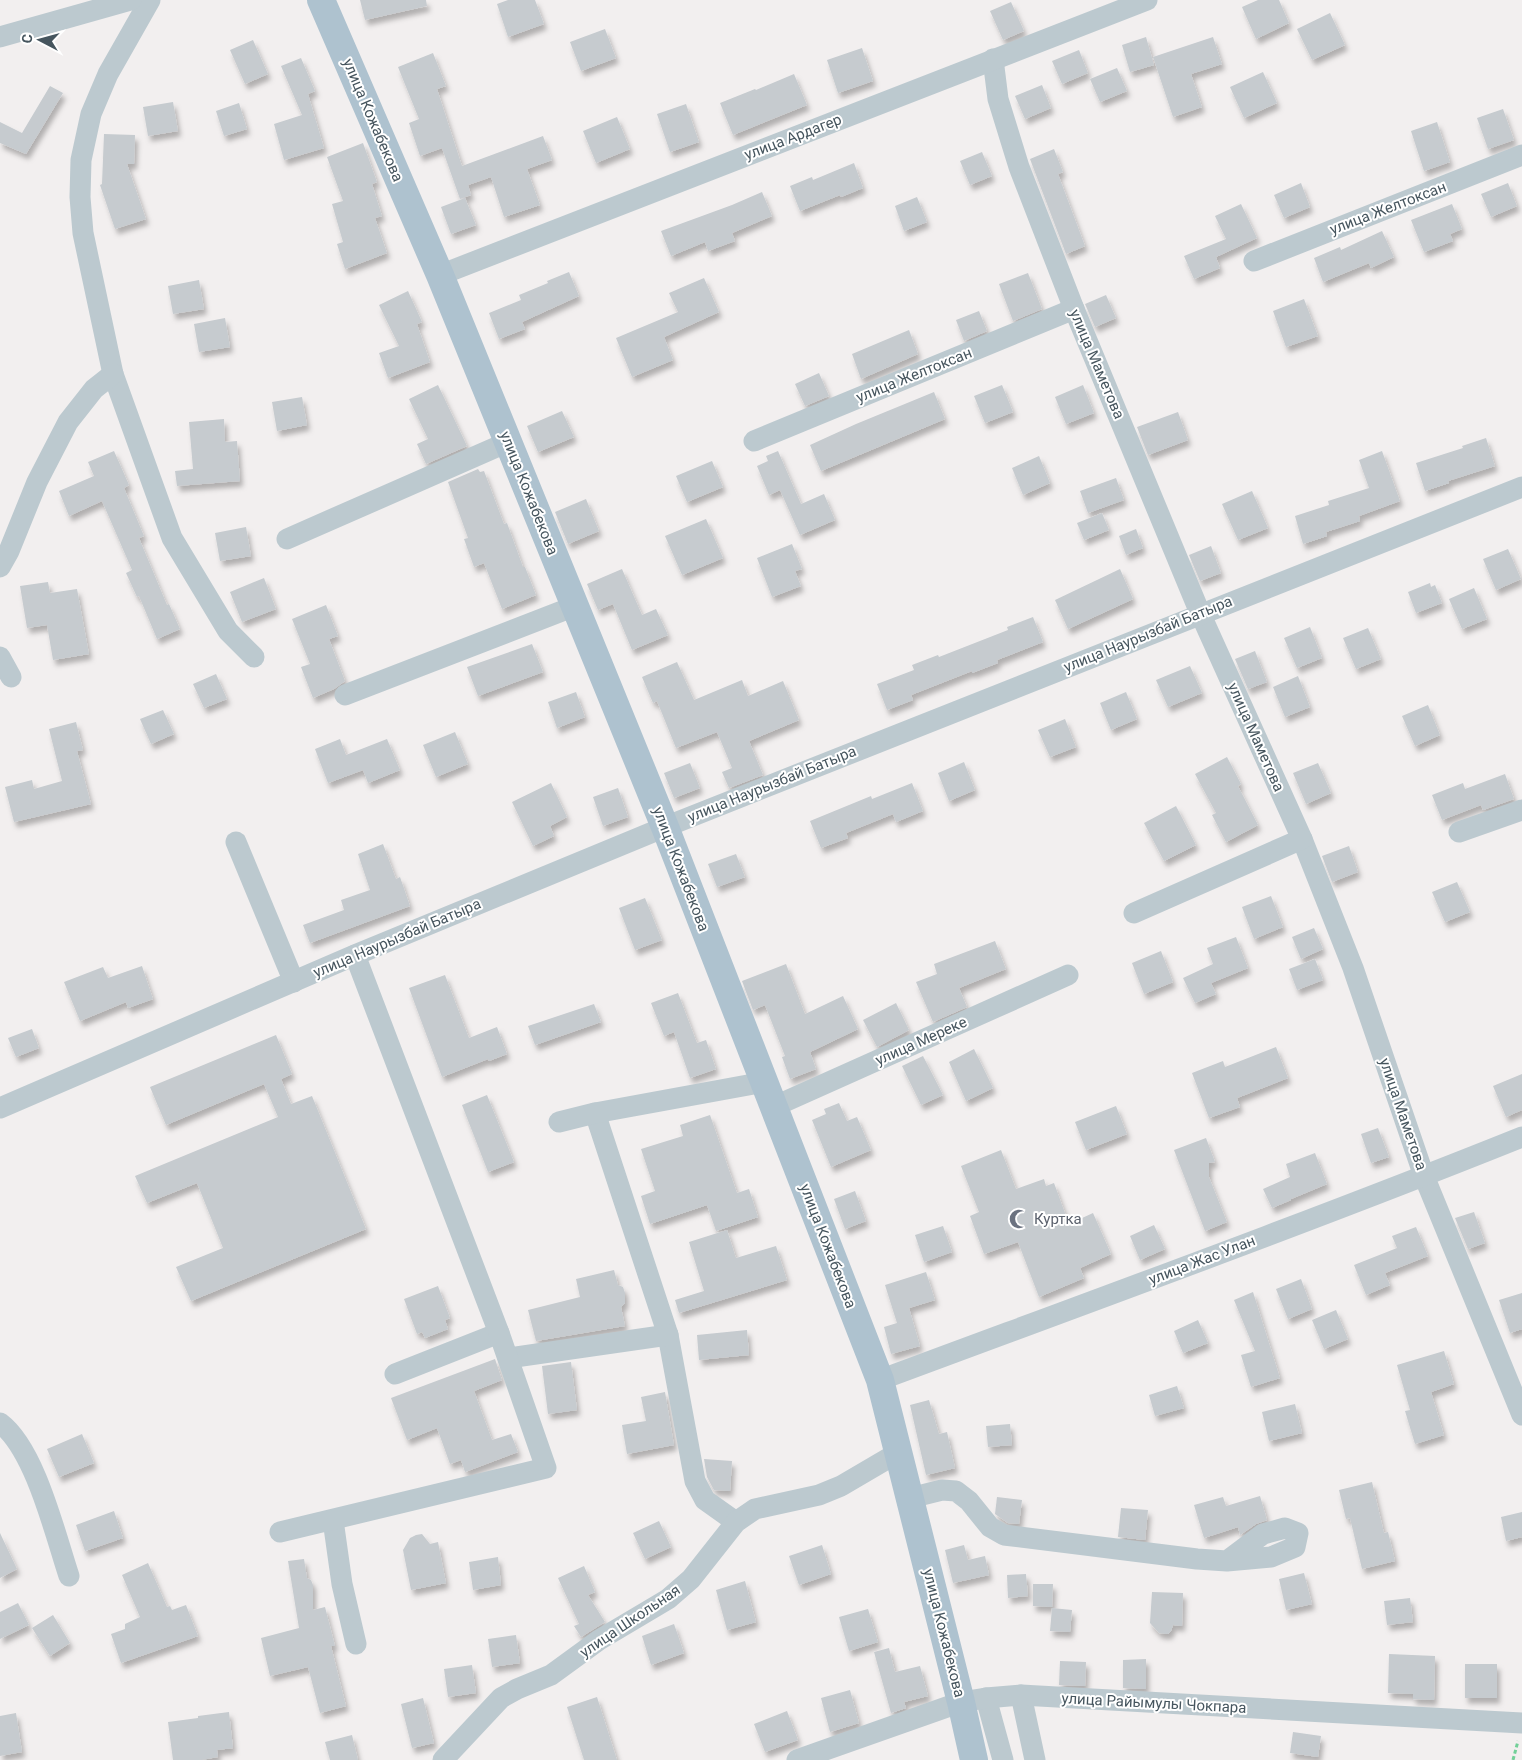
<svg xmlns="http://www.w3.org/2000/svg" width="1522" height="1760" font-family="Roboto,sans-serif">
<defs>
<filter id="shadow"><feDropShadow dx="3" dy="5.5" stdDeviation="2.5" flood-color="#0004"/></filter>
</defs>
<rect width="100%" height="100%" fill="#f2efef"/>
<g fill="#c6cbcf" filter="url(#shadow)">
<polygon points="360,0 426,0 427,6 365,20"/>
<polygon points="508,0 535,0 544,24 508,37 497,4"/>
<polygon points="1258,0 1279,0 1289,23 1256,39 1242,7"/>
<polygon points="1011,2 1024,31 1003,40 990,11"/>
<polygon points="1330,13 1345,45 1312,60 1297,29"/>
<polygon points="605,29 616,58 581,71 570,42"/>
<polygon points="1146,37 1154,65 1130,72 1122,45"/>
<polygon points="1213,37 1222,64 1191,74 1202,107 1173,117 1153,57"/>
<polygon points="253,40 268,74 245,84 230,50"/>
<polygon points="862,48 873,81 838,93 827,60"/>
<polygon points="1079,50 1088,73 1062,84 1052,61"/>
<polygon points="433,53 446,86 437,89 462,166 543,136 552,160 527,169 540,205 504,217 491,177 468,185 471,195 460,199 442,148 420,156 409,123 419,119 398,67"/>
<polygon points="301,58 315,91 308,94 324,148 284,160 274,124 302,115 281,66"/>
<polygon points="1117,68 1127,91 1100,102 1090,79"/>
<polygon points="1263,72 1277,103 1244,118 1230,87"/>
<polygon points="794,74 807,105 733,135 720,103 755,89 756,90"/>
<polygon points="1042,85 1051,108 1025,119 1015,96"/>
<polygon points="50,86 63,93 26,154 0,143 0,122 22,133"/>
<polygon points="173,102 178,131 148,136 143,107"/>
<polygon points="239,103 247,129 224,136 216,111"/>
<polygon points="686,104 699,142 670,152 657,114"/>
<polygon points="1503,109 1514,140 1488,149 1477,118"/>
<polygon points="617,117 630,149 596,163 583,131"/>
<polygon points="1437,122 1450,162 1424,171 1411,131"/>
<polygon points="104,134 135,135 134,164 127,164 146,219 115,229 100,185 102,184"/>
<polygon points="363,143 377,182 372,184 382,216 375,218 387,253 345,269 337,244 343,242 332,204 343,201 327,157"/>
<polygon points="1054,149 1063,172 1058,174 1085,246 1066,254 1030,159"/>
<polygon points="982,152 992,176 970,185 960,161"/>
<polygon points="854,163 863,188 841,197 840,195 800,211 790,186 812,177 813,180"/>
<polygon points="1301,183 1310,207 1284,218 1274,195"/>
<polygon points="1508,183 1517,206 1491,217 1481,194"/>
<polygon points="762,192 772,216 732,233 735,241 708,251 705,242 671,256 661,231 732,205"/>
<polygon points="917,197 927,222 904,231 895,206"/>
<polygon points="465,198 476,225 451,234 441,207"/>
<polygon points="1241,204 1257,238 1216,257 1220,268 1194,279 1184,256 1226,239 1215,216"/>
<polygon points="1452,204 1462,229 1450,234 1453,241 1424,252 1411,220"/>
<polygon points="1382,231 1394,257 1371,268 1369,263 1323,282 1314,258 1340,247 1341,250"/>
<polygon points="569,272 579,296 522,322 525,329 499,339 489,313 521,300 519,295 548,283 547,281"/>
<polygon points="1028,273 1042,309 1013,321 999,284"/>
<polygon points="704,278 719,312 664,337 673,360 632,377 616,338 678,312 669,293"/>
<polygon points="199,280 204,309 173,314 168,286"/>
<polygon points="408,291 422,322 417,324 430,362 388,378 379,353 399,346 379,305"/>
<polygon points="1106,295 1116,318 1095,327 1085,304"/>
<polygon points="1304,299 1318,336 1286,347 1273,311"/>
<polygon points="979,311 987,331 964,341 956,320"/>
<polygon points="225,318 230,347 199,352 194,324"/>
<polygon points="909,330 918,354 861,379 852,354"/>
<polygon points="819,373 829,396 805,406 795,384"/>
<polygon points="438,385 467,446 426,464 417,444 428,439 409,399"/>
<polygon points="1002,385 1013,412 985,423 974,396"/>
<polygon points="1083,385 1094,413 1066,424 1055,397"/>
<polygon points="934,392 945,419 821,471 810,445 856,424"/>
<polygon points="302,397 307,425 277,431 272,402"/>
<polygon points="562,411 574,437 538,452 527,426"/>
<polygon points="1178,412 1188,440 1148,455 1137,427"/>
<polygon points="224,419 225,442 237,441 240,481 177,486 175,471 193,469 189,422"/>
<polygon points="1486,438 1495,466 1448,481 1449,483 1425,491 1416,463 1463,448 1462,446"/>
<polygon points="114,451 129,485 124,488 144,536 139,538 167,605 169,604 180,629 157,639 139,596 137,597 126,573 132,570 102,501 69,516 59,491 94,476 88,462"/>
<polygon points="778,451 801,504 824,494 835,520 800,535 780,490 769,495 757,466 768,461 766,456"/>
<polygon points="1382,451 1400,501 1359,516 1360,521 1326,532 1327,536 1303,544 1295,516 1329,505 1328,501 1369,488 1359,460"/>
<polygon points="1039,456 1050,483 1023,495 1012,468"/>
<polygon points="712,461 723,487 687,502 676,476"/>
<polygon points="478,469 480,472 484,471 504,524 507,523 523,567 525,567 536,595 502,609 484,563 474,567 464,539 468,538 448,482"/>
<polygon points="1116,478 1124,500 1088,513 1080,491"/>
<polygon points="1252,491 1268,528 1238,540 1222,504"/>
<polygon points="586,499 599,531 568,544 555,512"/>
<polygon points="1102,513 1109,530 1084,540 1077,523"/>
<polygon points="706,519 723,558 682,575 665,536"/>
<polygon points="246,527 251,556 220,561 215,533"/>
<polygon points="1136,529 1143,548 1126,555 1119,536"/>
<polygon points="792,544 802,569 795,571 801,586 772,597 757,558"/>
<polygon points="1211,546 1221,573 1200,581 1189,555"/>
<polygon points="1508,549 1521,579 1496,590 1483,559"/>
<polygon points="622,569 642,615 656,609 668,635 632,650 613,604 598,610 587,584"/>
<polygon points="1120,569 1133,599 1068,629 1055,600"/>
<polygon points="264,578 276,609 242,622 230,592"/>
<polygon points="48,582 50,593 77,589 89,654 53,660 47,625 27,628 20,586"/>
<polygon points="1430,583 1431,587 1435,585 1442,603 1416,613 1408,592"/>
<polygon points="1474,588 1487,619 1462,629 1449,599"/>
<polygon points="326,605 338,636 329,639 345,681 334,689 313,698 301,667 310,664 292,619"/>
<polygon points="1033,617 1043,642 997,660 998,663 972,673 972,671 911,695 913,700 887,710 877,684 914,670 912,665 938,655 939,657 1008,630 1007,627"/>
<polygon points="1310,627 1322,658 1297,668 1284,638"/>
<polygon points="1368,628 1381,659 1356,669 1343,638"/>
<polygon points="532,644 543,672 478,696 467,667"/>
<polygon points="1255,651 1267,682 1248,689 1235,659"/>
<polygon points="677,662 694,700 742,680 748,696 783,681 799,720 749,741 763,775 729,788 722,772 732,768 717,732 676,748 657,701 653,703 642,677"/>
<polygon points="1190,666 1202,693 1168,707 1156,680"/>
<polygon points="216,674 227,699 204,708 193,684"/>
<polygon points="1298,676 1310,707 1285,717 1273,687"/>
<polygon points="576,692 585,717 557,728 548,702"/>
<polygon points="1126,692 1137,719 1111,730 1100,703"/>
<polygon points="1428,705 1440,735 1415,746 1402,716"/>
<polygon points="163,710 174,734 151,744 140,719"/>
<polygon points="1065,719 1076,747 1050,757 1038,730"/>
<polygon points="76,722 83,750 77,751 91,804 14,822 5,787 32,780 34,789 62,781 49,729"/>
<polygon points="455,732 468,764 436,777 423,745"/>
<polygon points="340,739 346,755 387,739 400,770 368,783 363,770 328,783 315,749"/>
<polygon points="1227,757 1241,784 1238,786 1258,825 1226,842 1212,815 1216,813 1195,774"/>
<polygon points="964,762 975,790 949,801 938,773"/>
<polygon points="690,763 700,788 674,798 664,773"/>
<polygon points="1318,763 1331,793 1306,804 1293,773"/>
<polygon points="1505,774 1514,799 1483,810 1481,805 1442,820 1432,795 1463,783 1465,789"/>
<polygon points="551,783 567,817 550,826 554,836 533,846 512,802"/>
<polygon points="912,783 923,811 896,822 893,814 846,833 848,838 821,848 810,821 871,796 872,799"/>
<polygon points="618,788 628,817 603,826 593,797"/>
<polygon points="1176,806 1196,845 1164,861 1144,823"/>
<polygon points="383,844 396,879 400,877 410,906 310,943 303,925 344,910 341,900 370,890 358,854"/>
<polygon points="1349,846 1358,872 1332,882 1322,856"/>
<polygon points="736,854 745,877 717,887 708,864"/>
<polygon points="1457,882 1470,912 1445,922 1432,892"/>
<polygon points="1271,896 1283,927 1254,939 1242,907"/>
<polygon points="645,898 662,940 635,950 619,908"/>
<polygon points="1314,928 1323,949 1301,959 1292,937"/>
<polygon points="1236,937 1248,968 1211,983 1216,994 1195,1003 1183,978 1213,964 1207,948"/>
<polygon points="995,941 1006,969 959,988 967,1007 933,1022 916,982 937,974 934,964"/>
<polygon points="1161,951 1173,982 1144,994 1132,963"/>
<polygon points="1315,959 1323,980 1297,990 1289,969"/>
<polygon points="786,964 805,1014 843,996 858,1029 810,1052 816,1069 790,1079 782,1057 785,1056 765,1005 753,1010 742,981"/>
<polygon points="142,966 153,999 128,1008 126,1002 80,1021 64,982 103,967 108,978"/>
<polygon points="445,975 469,1038 497,1027 507,1054 489,1061 488,1059 442,1077 409,988"/>
<polygon points="678,993 697,1043 706,1040 716,1069 690,1078 674,1032 664,1036 651,1003"/>
<polygon points="896,1003 909,1030 877,1047 863,1020"/>
<polygon points="594,1004 601,1022 535,1045 528,1026"/>
<polygon points="32,1029 39,1048 16,1057 8,1038"/>
<polygon points="276,1035 292,1074 281,1079 291,1104 312,1096 366,1229 191,1301 176,1267 223,1248 197,1183 147,1203 135,1176 278,1117 264,1084 166,1125 150,1087"/>
<polygon points="1276,1047 1288,1078 1237,1098 1240,1107 1209,1118 1192,1073 1223,1061 1225,1067"/>
<polygon points="974,1049 993,1088 966,1101 949,1062"/>
<polygon points="923,1056 943,1095 921,1105 902,1066"/>
<polygon points="1522,1074 1522,1110 1506,1117 1493,1086"/>
<polygon points="487,1095 514,1162 488,1172 462,1105"/>
<polygon points="839,1103 847,1121 857,1117 871,1150 831,1167 812,1120 826,1114 824,1109"/>
<polygon points="1116,1106 1127,1134 1086,1150 1075,1122"/>
<polygon points="710,1115 737,1193 749,1189 758,1217 716,1231 707,1205 650,1224 641,1196 655,1191 641,1149 683,1136 680,1125"/>
<polygon points="1378,1128 1389,1157 1371,1163 1361,1134"/>
<polygon points="1206,1138 1215,1162 1209,1163 1209,1177 1227,1222 1205,1231 1174,1150"/>
<polygon points="1001,1150 1016,1189 1044,1179 1046,1186 1054,1183 1069,1224 1093,1213 1111,1254 1080,1268 1084,1278 1039,1297 1018,1242 984,1254 970,1216 979,1212 961,1166"/>
<polygon points="1315,1153 1327,1184 1291,1199 1291,1200 1272,1208 1263,1189 1290,1177 1286,1164"/>
<polygon points="855,1191 866,1221 845,1229 834,1199"/>
<polygon points="1474,1212 1485,1243 1468,1249 1455,1218"/>
<polygon points="1154,1225 1165,1249 1140,1260 1130,1236"/>
<polygon points="943,1226 952,1252 924,1262 915,1235"/>
<polygon points="1416,1227 1428,1256 1385,1273 1390,1285 1366,1295 1354,1265 1397,1248 1392,1236"/>
<polygon points="727,1230 736,1258 776,1246 787,1280 679,1313 675,1300 704,1291 689,1242"/>
<polygon points="614,1270 618,1285 623,1287 625,1293 625,1303 621,1307 625,1326 536,1341 528,1310 580,1297 576,1279"/>
<polygon points="926,1272 935,1300 909,1308 920,1346 891,1354 884,1327 897,1323 885,1285"/>
<polygon points="1301,1279 1312,1309 1288,1319 1276,1289"/>
<polygon points="438,1286 450,1318 445,1320 448,1329 425,1338 422,1332 417,1334 404,1299"/>
<polygon points="1253,1292 1280,1378 1251,1387 1241,1355 1255,1351 1234,1300"/>
<polygon points="1522,1293 1522,1329 1510,1333 1499,1300"/>
<polygon points="1336,1310 1348,1339 1324,1349 1312,1320"/>
<polygon points="1198,1320 1208,1343 1183,1353 1174,1331"/>
<polygon points="747,1330 749,1355 699,1360 697,1335"/>
<polygon points="1444,1351 1454,1384 1431,1392 1444,1435 1415,1444 1405,1411 1410,1410 1397,1365"/>
<polygon points="495,1359 502,1380 474,1391 492,1440 511,1434 518,1452 465,1472 461,1460 450,1464 437,1428 407,1440 391,1398"/>
<polygon points="571,1362 577,1410 548,1414 542,1366"/>
<polygon points="1177,1386 1184,1408 1155,1416 1149,1395"/>
<polygon points="665,1392 674,1445 627,1454 622,1425 646,1421 641,1397"/>
<polygon points="929,1400 939,1434 947,1432 955,1468 926,1475 910,1405"/>
<polygon points="1295,1404 1302,1433 1269,1441 1262,1412"/>
<polygon points="1010,1424 1012,1445 988,1447 986,1426"/>
<polygon points="82,1434 94,1463 59,1477 47,1449"/>
<polygon points="704,1459 732,1461 730,1491 714,1490 707,1477"/>
<polygon points="1372,1482 1384,1533 1388,1532 1395,1561 1362,1569 1350,1518 1346,1519 1339,1490"/>
<polygon points="1260,1496 1267,1520 1256,1524 1240,1535 1238,1527 1204,1538 1194,1505 1223,1497 1226,1506"/>
<polygon points="997,1497 1022,1500 1019,1524 1008,1523 995,1514"/>
<polygon points="1121,1508 1148,1510 1145,1540 1118,1537"/>
<polygon points="114,1511 123,1538 85,1551 76,1525"/>
<polygon points="1522,1512 1522,1537 1506,1541 1501,1517"/>
<polygon points="659,1521 671,1547 645,1559 633,1533"/>
<polygon points="0,1533 17,1569 0,1578"/>
<polygon points="422,1534 430,1544 438,1542 446,1583 411,1590 403,1550 410,1538 416,1535"/>
<polygon points="822,1545 831,1574 799,1585 789,1556"/>
<polygon points="964,1545 968,1560 985,1556 989,1575 953,1583 945,1550"/>
<polygon points="498,1557 501,1585 473,1590 469,1562"/>
<polygon points="304,1559 307,1578 311,1580 313,1585 313,1610 325,1607 335,1646 331,1646 346,1706 320,1713 308,1667 270,1676 261,1638 299,1628 288,1561"/>
<polygon points="148,1563 167,1607 170,1606 172,1610 186,1605 198,1636 121,1663 111,1634 125,1629 125,1624 140,1617 122,1575"/>
<polygon points="584,1566 595,1592 588,1595 605,1622 581,1637 574,1626 579,1624 558,1578"/>
<polygon points="1304,1573 1312,1604 1286,1610 1279,1579"/>
<polygon points="1026,1574 1028,1596 1008,1598 1007,1575"/>
<polygon points="745,1581 756,1622 727,1630 716,1590"/>
<polygon points="1033,1584 1053,1584 1052,1607 1033,1606"/>
<polygon points="1152,1592 1183,1593 1182,1626 1173,1625 1171,1631 1168,1634 1159,1633 1150,1623"/>
<polygon points="1410,1598 1413,1622 1387,1625 1384,1601"/>
<polygon points="18,1603 29,1625 0,1639 0,1612"/>
<polygon points="1052,1608 1072,1610 1070,1632 1050,1631"/>
<polygon points="868,1609 878,1642 849,1651 839,1617"/>
<polygon points="53,1615 70,1643 50,1656 32,1628"/>
<polygon points="674,1624 684,1653 651,1665 642,1636"/>
<polygon points="516,1635 520,1663 492,1667 488,1639"/>
<polygon points="889,1648 895,1672 920,1666 928,1696 904,1702 906,1708 891,1713 874,1652"/>
<polygon points="1389,1654 1435,1656 1434,1700 1413,1699 1413,1694 1388,1693"/>
<polygon points="1146,1659 1146,1689 1123,1688 1123,1660"/>
<polygon points="1060,1661 1086,1662 1085,1686 1059,1685"/>
<rect x="1465" y="1664" width="32" height="34"/>
<polygon points="472,1665 476,1693 448,1697 444,1669"/>
<polygon points="850,1690 859,1723 830,1732 821,1698"/>
<polygon points="597,1697 617,1760 584,1760 567,1707"/>
<polygon points="423,1698 434,1743 412,1748 401,1704"/>
<polygon points="787,1711 798,1740 765,1752 754,1724"/>
<polygon points="229,1712 233,1748 217,1750 218,1757 201,1760 173,1760 168,1722 198,1718 198,1716"/>
<polygon points="16,1713 22,1752 0,1756 0,1716"/>
<polygon points="1293,1732 1321,1736 1318,1757 1290,1753"/>
<polygon points="352,1735 358,1760 330,1760 325,1742"/>
</g>
<g fill="none" stroke-linecap="round" stroke-linejoin="round">
<polyline stroke="#72d098" stroke-width="3" stroke-dasharray="4 2.5" stroke-linecap="butt" points="1513,1760 1518,1741"/>
<g stroke="#bcc9cf" stroke-width="21">
<polyline points="150,0 108,74 91,114 81,160 80,197 83,233 113,374 172,538 228,631 254,657"/>
<polyline points="0,37 131,0"/>
<polyline points="993,59 998,99 1019,167 1074,309 1200,613 1302,839 1353,968 1424,1176 1522,1415"/>
<polyline points="1254,261 1522,155"/>
<polyline points="440,275 1147,0"/>
<polyline points="754,441 1074,309"/>
<polyline points="287,539 508,442"/>
<polyline points="0,567 9,551 37,482 68,422 94,389 113,374"/>
<polyline points="0,657 11,677"/>
<polyline points="345,695 575,606"/>
<polyline points="1459,832 1522,810"/>
<polyline points="236,842 294,982"/>
<polyline points="1134,913 1302,839"/>
<polyline points="773,1107 1068,975"/>
<polyline points="0,1108 355,955 665,827 1522,487"/>
<polyline points="595,1113 668,1335 695,1481 705,1500 736,1522"/>
<polyline points="559,1122 595,1113 764,1082"/>
<polyline points="508,1358 668,1335"/>
<polyline points="395,1374 499,1333"/>
<path d="M880 1380C1095 1300 1310 1222 1522 1137"/>
<path d="M0 1423C35 1449 55 1534 69 1576"/>
<polyline points="910,1498 942,1490 956,1491 969,1501 990,1527 1004,1535 1197,1559 1227,1561 1271,1557 1295,1547 1298,1533 1285,1528 1263,1534 1227,1561"/>
<polyline points="333,1520 342,1584 356,1644"/>
<polyline points="280,1532 546,1468 499,1333 355,955"/>
<polyline points="1021,1695 1035,1760"/>
<polyline points="986,1698 1003,1760"/>
<polyline points="443,1760 501,1698 517,1689 551,1675 599,1640 668,1599 691,1579 736,1522 755,1509 819,1495 841,1486 899,1452"/>
<polyline points="797,1760 961,1702 986,1698 1021,1695 1522,1723"/>
</g>
<polyline stroke="#aec2cf" stroke-width="28" points="321,0 440,275 665,827 880,1380 961,1702 974,1760"/>
</g>
<defs>
<symbol id="mosque-bare" viewBox="-9 -9 18 18"><path d="M3.5-4.9A6 6 0 1 0 3.5 4.9A5 5 0 1 1 3.5-4.9Z" fill="#6b7280" stroke="#fff" stroke-width="2.5" paint-order="stroke"/></symbol>
</defs>
<g fill-rule="evenodd">
<use href="#mosque-bare" x="1005" y="1205" width="28" height="28"/>
</g>
<g text-anchor="middle" stroke-width="4" stroke-linejoin="round" paint-order="stroke">
<g font-size="15" fill="#46555e" stroke="#fff">
<text transform="translate(373 120) rotate(67)" y="5">улица Кожабекова</text>
<text transform="translate(793 137) rotate(-21)" y="5">улица Ардагер</text>
<text transform="translate(1388 208) rotate(-21)" y="5">улица Желтоксан</text>
<text transform="translate(1097 364) rotate(67)" y="5">улица Маметова</text>
<text transform="translate(914 375) rotate(-22)" y="5">улица Желтоксан</text>
<text transform="translate(529 493) rotate(68)" y="5">улица Кожабекова</text>
<text transform="translate(1148 634) rotate(-22)" y="5">улица Наурызбай Батыра</text>
<text transform="translate(1256 737) rotate(66)" y="5">улица Маметова</text>
<text transform="translate(772 784) rotate(-22)" y="5">улица Наурызбай Батыра</text>
<text transform="translate(681 869) rotate(69)" y="5">улица Кожабекова</text>
<text transform="translate(397 938) rotate(-23)" y="5">улица Наурызбай Батыра</text>
<text transform="translate(921 1041) rotate(-24)" y="5">улица Мереке</text>
<text transform="translate(1403 1114) rotate(71)" y="5">улица Маметова</text>
<text transform="translate(828 1246) rotate(69)" y="5">улица Кожабекова</text>
<text transform="translate(1202 1260) rotate(-21)" y="5">улица Жас Улан</text>
<text transform="translate(630 1621) rotate(-34)" y="5">улица Школьная</text>
<text transform="translate(944 1633) rotate(76)" y="5">улица Кожабекова</text>
<text transform="translate(1154 1703) rotate(3)" y="5">улица Райымулы Чокпара</text>
</g>
<g font-size="15" fill="#5b616d" stroke="#fff" text-anchor="start">
<text x="1034" y="1224">Куртка</text>
</g>
</g>
<g transform="translate(40 40) rotate(276)" stroke="#ffffff" stroke-width="4" paint-order="stroke">
<path d="M0-4L9 19L0 12L-9 19Z" fill="#46555e"/>
<text y="-8" font-size="14" font-weight="bold" text-anchor="middle" fill="#46555e">С</text>
</g>
</svg>
